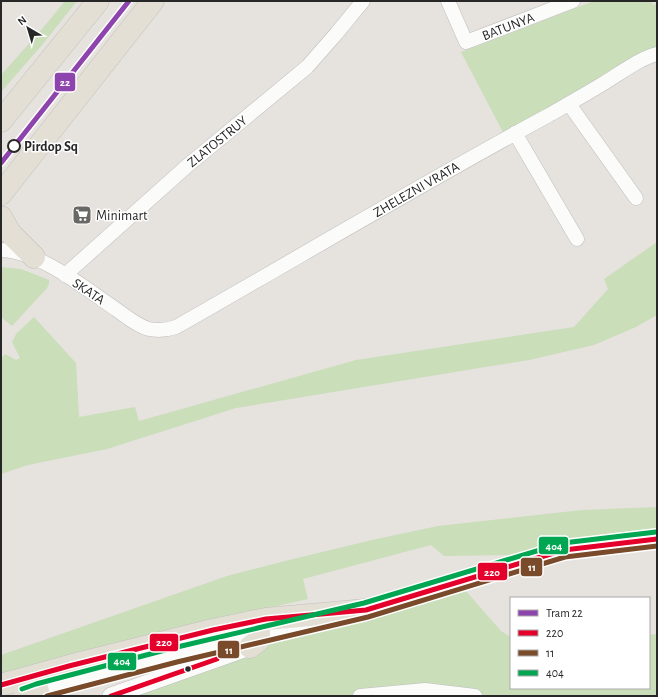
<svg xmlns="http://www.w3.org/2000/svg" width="658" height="697" font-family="'Alegreya Sans',sans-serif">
<rect width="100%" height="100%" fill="#e6e2de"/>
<g fill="#c9deb9">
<polygon points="65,1 77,1 42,45 1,92 1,75 43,28"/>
<polygon points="594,1 650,1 654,5 657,2 657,54 506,138 461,52"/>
<polygon points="657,242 657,315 636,327 594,345 529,360 236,408 107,449 28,465 1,474 1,359 5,354 16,360 20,358 12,342 16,334 34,317 76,363 79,417 135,407 139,421 356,360 574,327 608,289 604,279"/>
<polygon points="1,267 21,269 49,280 49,284 47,288 12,326 1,317"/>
<polygon points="657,507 657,528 588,538 508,555 444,556 431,545 303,579 308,599 203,623 1,677 1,655 227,576 289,560 372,540 438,526 582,510"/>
<polygon points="458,582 501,631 511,637 511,688 649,688 649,635 657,634 657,696 111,696 330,619"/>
</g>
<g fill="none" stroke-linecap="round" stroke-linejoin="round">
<defs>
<g id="minor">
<polyline points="448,1 466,42 573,1"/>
<polyline points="569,104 636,198"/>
<polyline points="515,133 577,239"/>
<path d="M1 250C40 251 86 289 117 310 127 317 137 326 149 329 159 331 167 330 176 327 301 256 423 183 549 115 568 104 586 94 604 83 621 73 638 59 657 54"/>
<polyline points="65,275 187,166 307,67 336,34 363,1"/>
<polyline points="360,696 425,690 475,696"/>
</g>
<g id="tertiary">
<polyline points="354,613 564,550 657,539"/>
<polyline points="39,696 38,691 175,655 318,622"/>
<polyline points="111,696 247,648"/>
</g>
<g id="primary">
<polyline points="1,121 98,1"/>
<polyline points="1,194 153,1"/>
<polyline points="1,217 10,233 34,257"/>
<polyline points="250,647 259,640 259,630 256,625 251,622"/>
<polyline points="1,685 69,666 213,630 266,619 366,610"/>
<polyline points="24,696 38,691"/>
</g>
</defs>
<use href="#minor" stroke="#bfbebf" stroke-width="15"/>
<use href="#tertiary" stroke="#bfbebf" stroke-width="18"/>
<use href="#primary" stroke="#c3c1c0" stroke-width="23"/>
<use href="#minor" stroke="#fbfbfa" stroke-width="14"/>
<use href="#tertiary" stroke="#fbfbfa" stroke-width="17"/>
<use href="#primary" stroke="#e3dfd4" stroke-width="22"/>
<defs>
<g id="bus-1">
<polyline points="1,685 69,666 213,630 266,619 366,610 564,550 657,539"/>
<polyline points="111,696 217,659"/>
</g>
<polyline id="bus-2" points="47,696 177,662 368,617 565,557 657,546"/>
<polyline id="bus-3" points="22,689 36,684 173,648 364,603 563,543 656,532"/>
</defs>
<use href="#bus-1" stroke="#fff" stroke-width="8"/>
<use href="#bus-2" stroke="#fff" stroke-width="8"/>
<use href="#bus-3" stroke="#fff" stroke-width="8"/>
<use href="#bus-1" stroke="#e4002b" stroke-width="5"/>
<use href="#bus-2" stroke="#7a4b2a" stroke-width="5"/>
<use href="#bus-3" stroke="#00a651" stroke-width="5"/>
<defs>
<polyline id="tram-1" points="1,163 129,1"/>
</defs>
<use href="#tram-1" stroke="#fff" stroke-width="8"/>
<use href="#tram-1" stroke="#8e44ad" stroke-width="5"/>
</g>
<defs>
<symbol id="supermarket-square" viewBox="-11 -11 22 22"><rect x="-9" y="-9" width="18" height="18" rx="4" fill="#6a6867" stroke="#fff"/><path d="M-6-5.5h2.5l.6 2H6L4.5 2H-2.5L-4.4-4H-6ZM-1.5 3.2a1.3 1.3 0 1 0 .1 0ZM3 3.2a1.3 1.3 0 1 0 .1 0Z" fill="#fff"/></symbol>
</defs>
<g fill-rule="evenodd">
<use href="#supermarket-square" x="71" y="204" width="22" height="22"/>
</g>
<circle fill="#fff" stroke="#272727" stroke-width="2" cx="14" cy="146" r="6"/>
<circle fill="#272727" stroke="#fff" stroke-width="1.5" cx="188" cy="669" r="3.5"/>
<g text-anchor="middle" stroke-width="3" stroke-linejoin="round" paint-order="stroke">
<g font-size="14" fill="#272727" stroke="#fff">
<text transform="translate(508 26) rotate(-21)" y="5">BATUNYA</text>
<text transform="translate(217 141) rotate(-39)" y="5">ZLATOSTRUY</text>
<text transform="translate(416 189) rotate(-30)" y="5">ZHELEZNI VRATA</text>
<text transform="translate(89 291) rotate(34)" y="5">SKATA</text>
</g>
<g font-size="14" font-weight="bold" fill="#272727" stroke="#fff" text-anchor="start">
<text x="24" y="151">Pirdop Sq</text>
</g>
<g font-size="14" fill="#272727" stroke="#fff" text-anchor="start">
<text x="96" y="220">Minimart</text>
</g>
</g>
<g stroke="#fff" stroke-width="1.5">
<rect x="54" y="72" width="22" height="20" rx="4" fill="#8e44ad"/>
<rect x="538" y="536" width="31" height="19" rx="4" fill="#00a651"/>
<rect x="520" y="557" width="23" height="20" rx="4" fill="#7a4b2a"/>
<rect x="477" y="562" width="31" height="19" rx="4" fill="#e4002b"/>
<rect x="149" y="633" width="30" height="19" rx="4" fill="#e4002b"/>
<rect x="217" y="640" width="23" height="19" rx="4" fill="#7a4b2a"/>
<rect x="107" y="652" width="30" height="19" rx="4" fill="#00a651"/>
</g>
<g font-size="11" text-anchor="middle" font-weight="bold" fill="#fff">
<text x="65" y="86">22</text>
<text x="554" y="550">404</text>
<text x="532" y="571">11</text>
<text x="492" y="576">220</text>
<text x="164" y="646">220</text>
<text x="229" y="654">11</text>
<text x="122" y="665">404</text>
</g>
<rect width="658" height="697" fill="none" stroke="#272727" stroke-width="4"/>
<rect x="510" y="597" width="140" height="92" fill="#ffffff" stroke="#a9a9a9"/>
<rect x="518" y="610" width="20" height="6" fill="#8e44ad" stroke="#a9a9a9"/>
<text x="546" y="617" font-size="12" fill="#272727">Tram 22</text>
<rect x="518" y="630" width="20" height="6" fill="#e4002b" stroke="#a9a9a9"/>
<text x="546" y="637" font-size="12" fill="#272727">220</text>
<rect x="518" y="650" width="20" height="6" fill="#7a4b2a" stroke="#a9a9a9"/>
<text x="546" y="657" font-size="12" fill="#272727">11</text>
<rect x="518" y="670" width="20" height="6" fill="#00a651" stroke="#a9a9a9"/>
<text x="546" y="677" font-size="12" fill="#272727">404</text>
<g transform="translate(28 28) rotate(322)" stroke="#ffffff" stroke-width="3" paint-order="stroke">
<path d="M0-3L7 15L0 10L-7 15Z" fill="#272727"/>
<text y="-6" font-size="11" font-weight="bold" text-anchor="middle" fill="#272727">N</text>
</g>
</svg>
